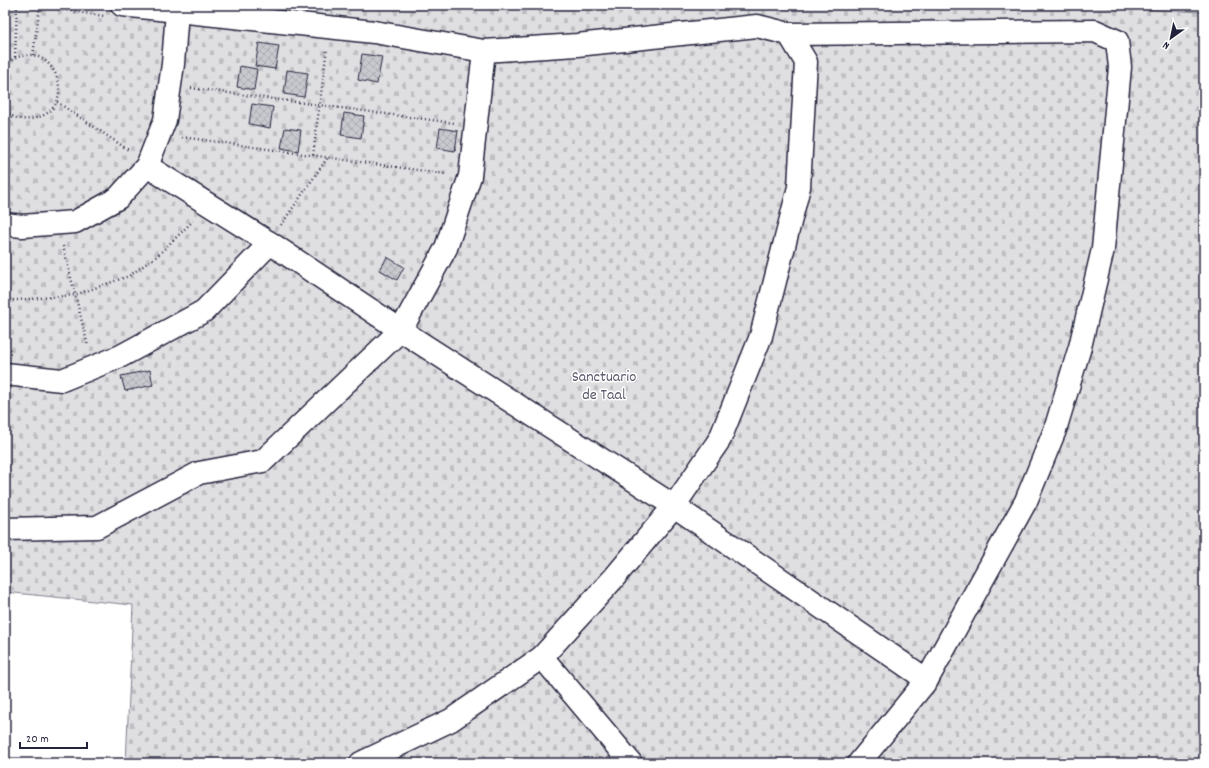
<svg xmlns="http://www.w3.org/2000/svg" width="1209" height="768" font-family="Dekko,sans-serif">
<defs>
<pattern id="cemetery-stones" width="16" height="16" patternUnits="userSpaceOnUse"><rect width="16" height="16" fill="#dfdfe2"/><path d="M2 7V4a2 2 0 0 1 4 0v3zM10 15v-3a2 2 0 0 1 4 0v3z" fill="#bfbfc3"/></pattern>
<pattern id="building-cross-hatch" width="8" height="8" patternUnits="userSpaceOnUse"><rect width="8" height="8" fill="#c8c8cf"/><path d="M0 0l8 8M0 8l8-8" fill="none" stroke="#acacb3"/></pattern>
</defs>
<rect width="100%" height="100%" fill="#fff"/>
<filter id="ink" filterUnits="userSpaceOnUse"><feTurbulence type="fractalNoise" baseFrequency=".025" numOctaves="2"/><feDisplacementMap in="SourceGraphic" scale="8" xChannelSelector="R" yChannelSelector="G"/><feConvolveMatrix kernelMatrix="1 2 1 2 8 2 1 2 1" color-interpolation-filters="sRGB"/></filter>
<g filter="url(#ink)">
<polygon fill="url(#cemetery-stones)" stroke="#80808e" points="5,5 1049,5 1204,12 1204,763 126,763 133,605 5,592"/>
<g fill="url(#building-cross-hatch)" stroke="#22223b">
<polygon points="259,43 279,46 275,69 255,66"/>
<polygon points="362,54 382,57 377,84 358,80"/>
<polygon points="240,66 257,69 254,90 237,87"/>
<polygon points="287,70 308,73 304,97 284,94"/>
<polygon points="252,104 273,107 270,128 249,124"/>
<polygon points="344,113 364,116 361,138 341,135"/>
<polygon points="285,128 301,130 298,151 281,148"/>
<polygon points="440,128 458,131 455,151 437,148"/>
<polygon points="387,257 404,267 397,280 380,270"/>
<polygon points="150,370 153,385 125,391 121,376"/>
</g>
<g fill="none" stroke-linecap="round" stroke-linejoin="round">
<defs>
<g id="minor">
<polyline points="789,34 1095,31 1117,41 1120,67 1103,249 1080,347 1055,430 1026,501 927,680 859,763"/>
<polyline points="147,166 270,243 411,337 674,506 927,680"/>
<polyline points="5,224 22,226 75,222 118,198 147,166 165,120 173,64 177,11 122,5"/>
<polyline points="5,374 62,380 121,356 204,311 270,243"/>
<polyline points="5,529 97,527 199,473 263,461 401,330 446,248 470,176 484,51 374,32 177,11"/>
<polyline points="542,657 631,763"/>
<polyline points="361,763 451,720 542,657 613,579 674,506 720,439 761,336 799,187 806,62 789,34 757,26 577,45 484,51"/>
</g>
</defs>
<use href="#minor" stroke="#22223b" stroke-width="25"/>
<g stroke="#22223b" stroke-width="2.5" stroke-dasharray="1 3" stroke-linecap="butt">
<polyline points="31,5 104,16"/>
<polyline points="33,55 40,6"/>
<polyline points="15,57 17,5"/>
<path d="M5 65C50 27 84 108 35 118 23 121 14 119 5 110"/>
<polyline points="191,88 454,123"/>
<polyline points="57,102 130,151"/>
<polyline points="5,132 12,117"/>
<polyline points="182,137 446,174"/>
<polyline points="313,155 327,48"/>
<polyline points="281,225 328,157"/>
<polyline points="63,246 88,346"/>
<polyline points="5,301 75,295 129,276 157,256 193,221"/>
</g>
<use href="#minor" stroke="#fff" stroke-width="22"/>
</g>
</g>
<g text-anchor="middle" stroke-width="3" stroke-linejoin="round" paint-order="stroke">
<g font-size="16" fill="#5b5b6d" stroke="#fff">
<text x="604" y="381">Sanctuario<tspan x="604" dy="18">de Taal</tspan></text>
</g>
</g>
<rect width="1209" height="768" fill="none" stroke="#fff" stroke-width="20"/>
<rect x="10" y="10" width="1189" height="748" fill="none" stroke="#22223b" stroke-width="1.5" filter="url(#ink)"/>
<g transform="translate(1171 38) rotate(213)" stroke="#ffffff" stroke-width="3" paint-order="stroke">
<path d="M0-3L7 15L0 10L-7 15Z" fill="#22223b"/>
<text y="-6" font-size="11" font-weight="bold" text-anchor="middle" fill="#22223b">N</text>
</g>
<path d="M20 742v6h67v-6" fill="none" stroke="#22223b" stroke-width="2"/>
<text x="26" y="742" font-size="12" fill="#22223b" stroke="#ffffff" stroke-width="3" paint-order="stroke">20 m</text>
</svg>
